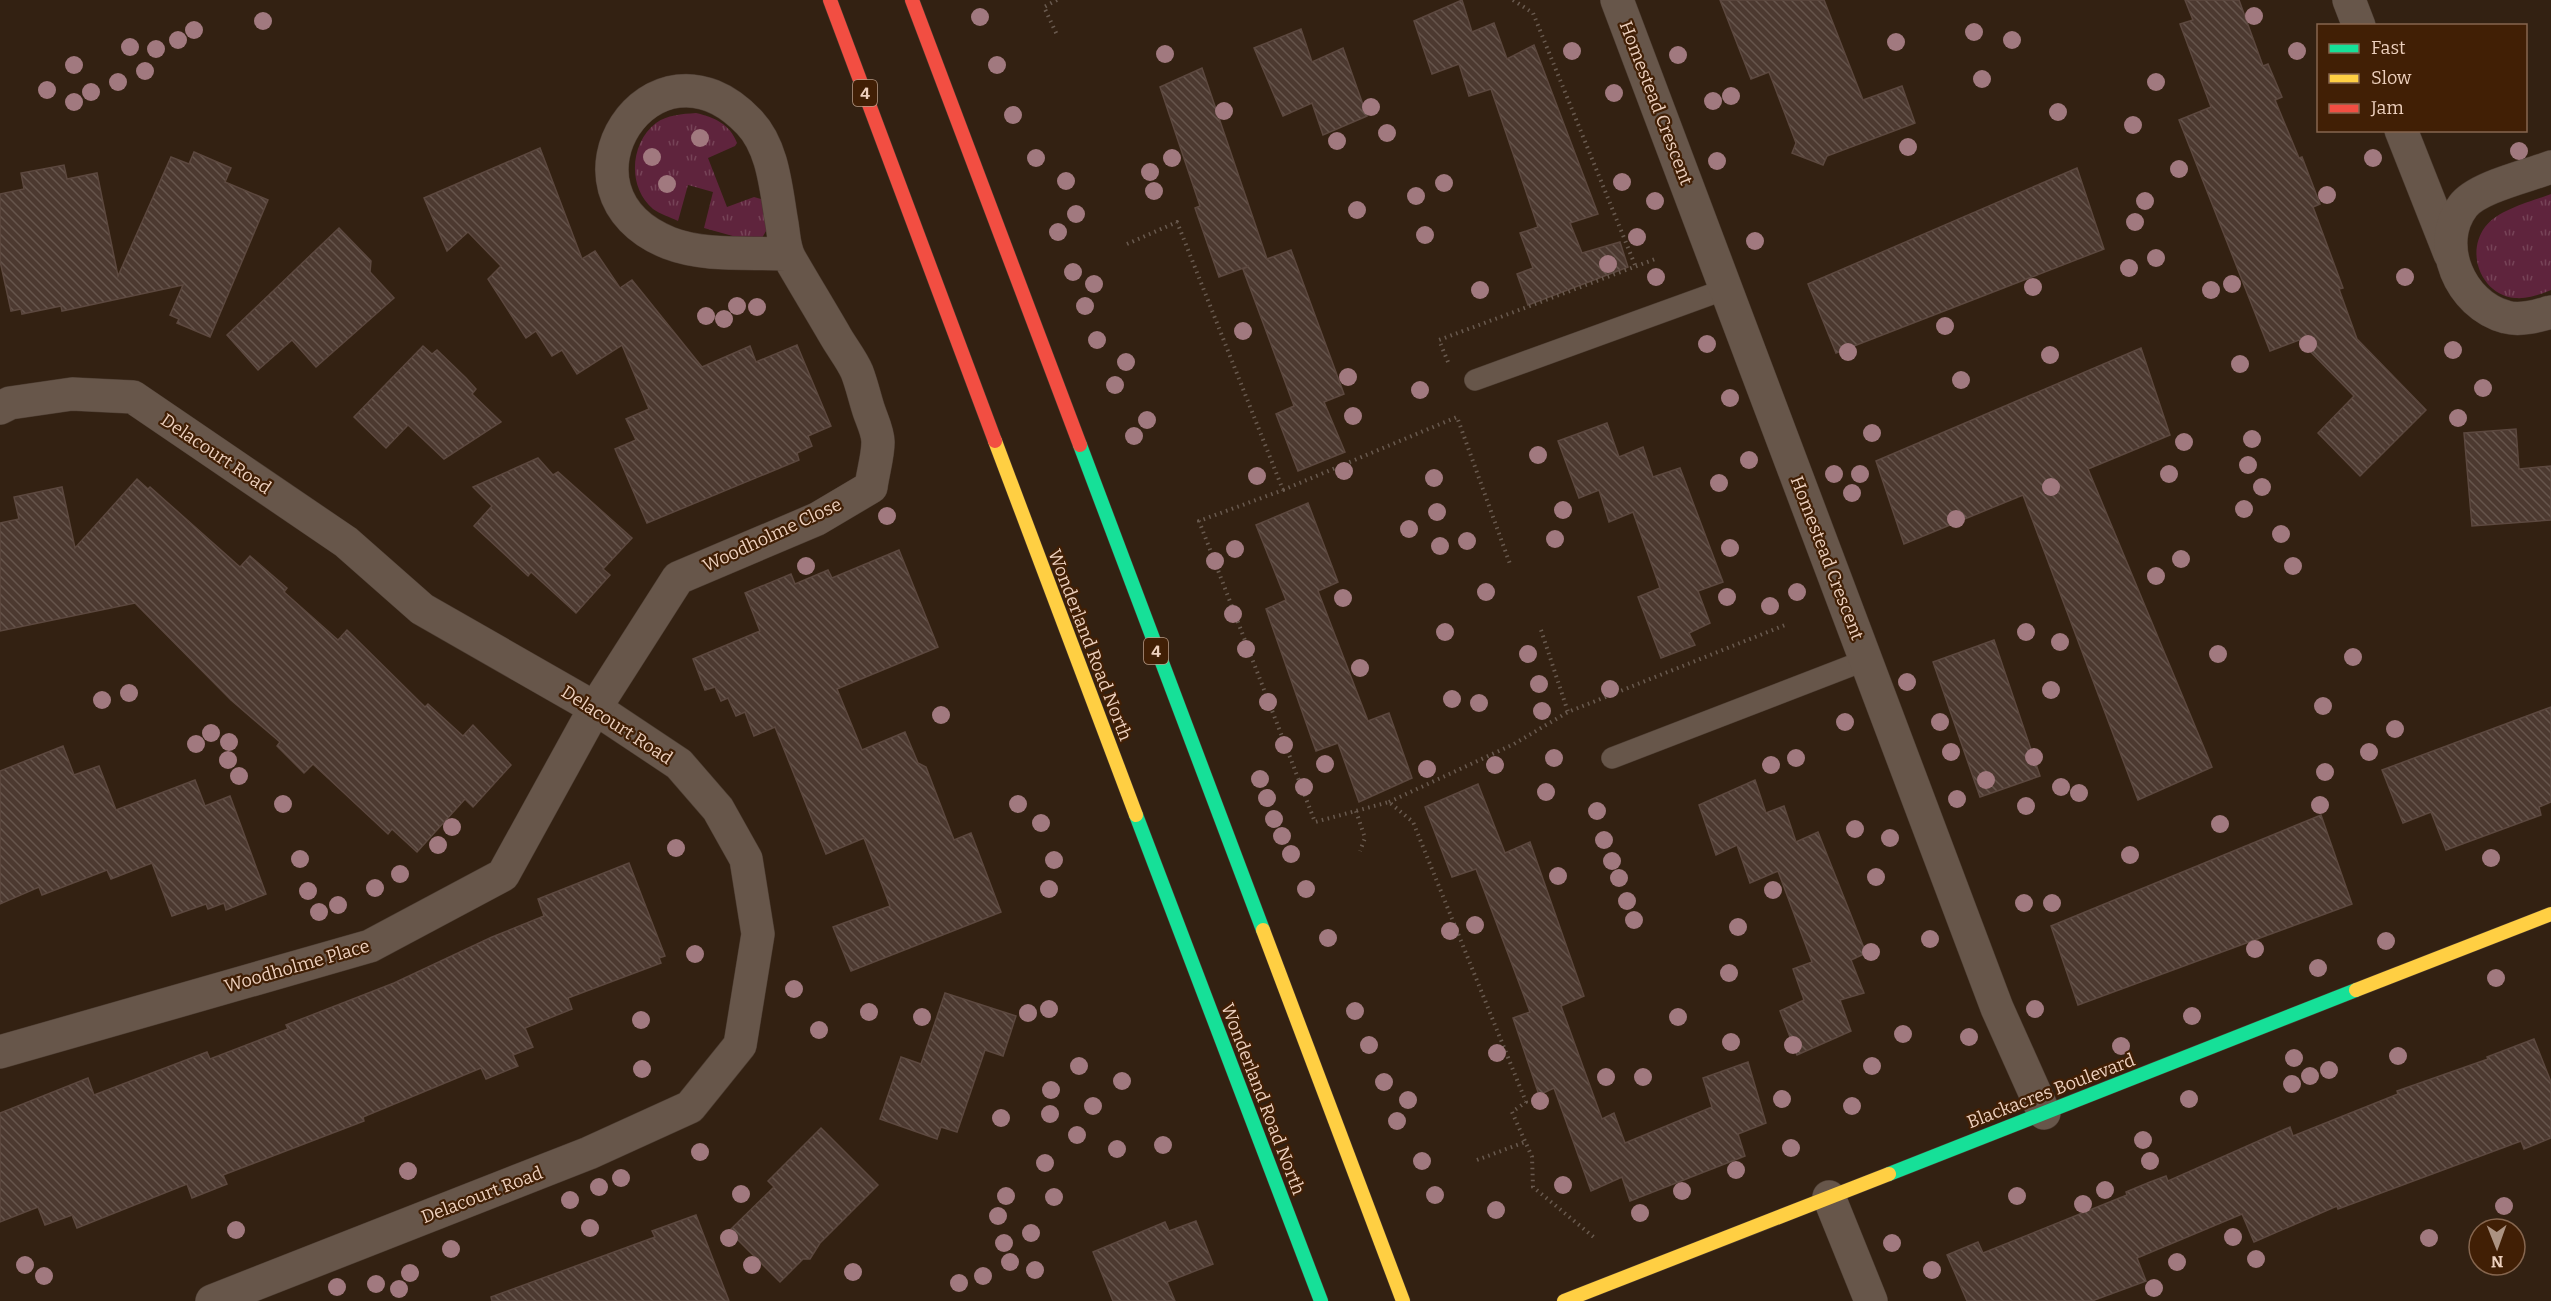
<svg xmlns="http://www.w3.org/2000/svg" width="2551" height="1301" font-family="Bitter,serif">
<defs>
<pattern id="grass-tufts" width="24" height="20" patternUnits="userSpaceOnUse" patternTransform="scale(1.5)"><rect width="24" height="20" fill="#5f243d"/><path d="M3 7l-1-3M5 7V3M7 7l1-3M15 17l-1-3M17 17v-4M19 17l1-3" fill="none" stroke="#764357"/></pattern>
<pattern id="building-back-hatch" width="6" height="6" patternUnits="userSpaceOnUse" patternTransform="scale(1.5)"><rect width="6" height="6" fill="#4c3930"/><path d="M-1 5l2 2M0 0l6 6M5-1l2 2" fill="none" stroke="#66554c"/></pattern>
</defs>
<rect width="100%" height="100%" fill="#332112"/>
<g fill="url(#grass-tufts)">
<path d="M696 113C714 117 730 124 737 143L735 146 708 158 727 207 754 197 761 199 770 224 762 238 747 240 704 228 713 192 688 185 678 221C670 217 660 214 653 209 627 187 630 143 656 123 667 115 682 114 696 113Z"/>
<path d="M2551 194V290C2539 295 2528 299 2515 298 2482 295 2465 254 2485 227 2499 209 2530 202 2551 194Z"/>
</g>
<g fill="url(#building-back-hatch)" stroke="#5c483f" stroke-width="1.5">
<polygon points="1462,0 1472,32 1494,23 1507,59 1534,45 1598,214 1570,223 1582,253 1620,242 1628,267 1528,305 1517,274 1533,268 1520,233 1538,227 1491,89 1469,96 1459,64 1432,74 1414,21"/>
<polygon points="1720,0 1824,0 1863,100 1902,86 1915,123 1827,156 1823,165 1792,153 1796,143 1769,72 1751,79"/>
<polygon points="2185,0 2239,0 2263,66 2268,64 2282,97 2275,100 2299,158 2302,157 2320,204 2313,207 2343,288 2339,289 2357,339 2426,410 2360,476 2318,433 2354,396 2299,340 2270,351 2179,120 2211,107 2180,24 2193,20"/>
<polygon points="1301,29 1312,62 1343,48 1367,116 1323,135 1312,103 1283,116 1254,48"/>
<polygon points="1202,68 1267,259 1291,250 1344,394 1324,402 1345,452 1298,471 1276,414 1294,406 1243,269 1249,266 1219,277 1195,208 1200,206 1160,87"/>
<polygon points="540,148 582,259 595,251 620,288 632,280 702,367 750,346 756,362 797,345 831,426 808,436 812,446 797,453 799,460 647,523 615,449 636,440 626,419 649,409 622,345 577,374 562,350 552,356 536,331 526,338 488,279 501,266 468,232 447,251 424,198"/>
<polygon points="194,152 231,168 225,182 268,200 210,337 177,323 179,319 170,315 183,285 62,311 61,306 22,314 21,309 11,311 0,261 0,194 24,189 21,173 64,165 67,179 97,173 118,276 171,157 189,164"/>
<polygon points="2077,168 2104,249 1836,353 1808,284"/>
<polygon points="339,228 371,261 370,272 394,298 316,367 292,340 258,370 227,335"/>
<polygon points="423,346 432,354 437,350 466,378 476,389 472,394 501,422 444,459 408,425 386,448 354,417"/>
<polygon points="2141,348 2170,435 2088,469 2212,767 2138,800 2023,495 1904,544 1876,461"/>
<polygon points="1607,423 1619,457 1643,447 1653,477 1680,468 1723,582 1698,591 1710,623 1689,633 1695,645 1661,658 1638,597 1660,588 1633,512 1609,522 1599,490 1579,498 1558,441"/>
<polygon points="2516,429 2519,469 2551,466 2551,520 2472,526 2464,433"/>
<polygon points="538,458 553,475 558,472 632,538 603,569 610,575 576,613 531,572 528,576 474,526 492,506 473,487"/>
<polygon points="137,479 148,489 150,487 240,567 250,556 287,588 284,592 338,640 347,630 425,707 428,704 463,736 473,725 511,765 473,807 465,799 417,852 392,829 388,834 313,764 304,773 277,746 280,742 231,700 135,603 0,631 0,523 19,519 14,497 62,487 75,548"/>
<polygon points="1308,503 1338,582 1318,591 1368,721 1389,713 1412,778 1359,802 1338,743 1316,751 1266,609 1286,600 1256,525"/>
<polygon points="899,550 938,647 837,689 862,750 905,732 918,763 926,767 954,840 971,833 1001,912 851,971 833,927 890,906 864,838 826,854 775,727 754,736 745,712 736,716 728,698 721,701 715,687 705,690 693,659 760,631 745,593 791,574 795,584 828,570 832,578"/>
<polygon points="1994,640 2040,776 1980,797 1933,662"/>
<polygon points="2551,707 2551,802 2539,807 2541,815 2446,850 2431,812 2403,823 2382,770"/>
<polygon points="63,746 74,775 99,766 116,810 195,780 205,806 230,796 266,894 226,910 224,903 208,909 206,904 172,916 152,863 111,879 107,870 42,895 39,887 0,904 0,771"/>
<polygon points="1755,780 1766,813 1784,806 1796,842 1818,832 1866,953 1851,960 1864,993 1840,1000 1851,1031 1797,1055 1780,1011 1804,1000 1793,969 1812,962 1778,871 1750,883 1737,845 1716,855 1699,805"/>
<polygon points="1478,784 1505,853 1530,842 1584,996 1561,1006 1602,1119 1614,1113 1625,1143 1712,1107 1703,1078 1748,1062 1766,1123 1738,1134 1745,1156 1630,1201 1622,1177 1591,1191 1554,1088 1539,1095 1513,1018 1530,1012 1476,869 1452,877 1425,807"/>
<polygon points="2321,815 2352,904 2078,1005 2051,926"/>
<polygon points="629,863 665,956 659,958 661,963 568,998 572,1009 525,1028 533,1047 513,1055 518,1066 486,1079 481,1068 363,1117 364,1121 223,1175 227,1184 192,1198 187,1184 77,1228 72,1215 45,1225 38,1207 0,1222 0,1113 88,1078 94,1095 207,1052 210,1059 288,1029 286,1025 394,983 492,937 544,916 538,899"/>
<polygon points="945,993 1016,1016 1003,1056 985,1050 957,1132 941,1127 937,1139 880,1119 901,1057 921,1064"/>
<polygon points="2534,1039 2551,1082 2551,1138 2524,1149 2521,1141 2338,1209 2337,1206 2254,1242 2242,1214 2137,1258 2146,1281 2092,1301 1967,1301 1947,1255 1978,1242 1983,1253 2127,1195 2126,1192 2150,1182 2166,1176 2168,1181 2290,1127 2293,1136 2398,1094 2397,1091 2488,1059 2487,1057"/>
<polygon points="821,1128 878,1185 820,1243 810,1259 803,1259 780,1282 729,1231 774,1187 768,1181"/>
<polygon points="696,1215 729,1301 492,1301 491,1297 655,1237 652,1231"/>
<polygon points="1196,1221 1213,1264 1167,1282 1175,1301 1113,1301 1093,1252 1165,1222 1169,1231"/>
</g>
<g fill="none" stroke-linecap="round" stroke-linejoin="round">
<defs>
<g id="lane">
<polyline points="1475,380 1726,289"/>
<polyline points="1612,758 1866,660"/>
</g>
<g id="street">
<polyline points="1617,0 1997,1008 2044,1113"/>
<polyline points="2349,0 2359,26"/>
<polyline points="2401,130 2450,254"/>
<path d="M2551 167C2528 176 2477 187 2463 206 2434 244 2460 305 2506 317 2520 321 2537 316 2551 312"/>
<polyline points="0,408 10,403 72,394 133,397 346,542 422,609 595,708 679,764 718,809 746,859 758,934 740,1045 690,1107 589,1153 212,1301"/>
<path d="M0 1052 370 946 503 875 595 708 678 578 817 519 871 487C873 472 878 456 878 442 878 432 872 420 869 411 865 399 862 385 857 372 852 360 843 349 836 337 821 311 805 285 790 259 784 249 784 236 782 224 776 191 774 148 749 122 653 21 542 192 669 243 705 257 749 252 786 254"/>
<polyline points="1829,1197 1871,1301"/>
</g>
<g id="fast">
<polyline points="1080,445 1263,930"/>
<polyline points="1136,815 1321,1301"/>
<polyline points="1889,1174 2356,990"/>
</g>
<g id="slow">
<polyline points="995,441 1136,815"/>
<polyline points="1263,930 1403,1301"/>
<polyline points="2356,990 2551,914"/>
<polyline points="1564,1301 1889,1174"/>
</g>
<g id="jam">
<polyline points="830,0 995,441"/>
<polyline points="912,0 1080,445"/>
</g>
</defs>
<use href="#lane" stroke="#4c3c31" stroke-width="22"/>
<use href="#street" stroke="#4c3c31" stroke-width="34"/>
<use href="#fast" stroke="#4c3c31" stroke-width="15"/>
<use href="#slow" stroke="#4c3c31" stroke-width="15"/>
<use href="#jam" stroke="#4c3c31" stroke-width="15"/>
<g stroke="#695a4f" stroke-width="4" stroke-dasharray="1.5 4.5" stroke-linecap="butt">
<polyline points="1057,0 1044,7 1058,37"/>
<polyline points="1513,0 1533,13 1635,265"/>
<polyline points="1127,244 1177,222 1283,490 1199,521 1315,822 1389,802 1413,822 1526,1102 1512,1112 1532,1157 1533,1187 1596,1239"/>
<polyline points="1448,362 1439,340 1658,258"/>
<polyline points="1283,490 1457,417 1510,564"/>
<polyline points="1541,630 1568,712"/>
<polyline points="1389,802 1514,744 1568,712 1785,625"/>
<polyline points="1356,811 1365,838 1360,851"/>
<polyline points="1477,1160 1525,1142"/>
</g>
<use href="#lane" stroke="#67564a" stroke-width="21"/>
<use href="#street" stroke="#67564a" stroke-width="33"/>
<use href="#fast" stroke="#16e098" stroke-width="14"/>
<use href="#slow" stroke="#ffcf43" stroke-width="14"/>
<use href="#jam" stroke="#f24e42" stroke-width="14"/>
</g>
<g fill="#a1797f">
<circle cx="2254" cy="16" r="9"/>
<circle cx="980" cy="17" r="9"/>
<circle cx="263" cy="21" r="9"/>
<circle cx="194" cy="30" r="9"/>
<circle cx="1974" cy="32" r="9"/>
<circle cx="178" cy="40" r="9"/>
<circle cx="2012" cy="40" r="9"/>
<circle cx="1896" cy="42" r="9"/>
<circle cx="130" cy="47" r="9"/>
<circle cx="156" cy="49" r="9"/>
<circle cx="1572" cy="51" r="9"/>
<circle cx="2297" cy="51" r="9"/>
<circle cx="1165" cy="54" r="9"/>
<circle cx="1678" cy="55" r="9"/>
<circle cx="74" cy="65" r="9"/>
<circle cx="997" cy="65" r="9"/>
<circle cx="145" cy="71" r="9"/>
<circle cx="1982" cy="79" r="9"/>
<circle cx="118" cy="82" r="9"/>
<circle cx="2156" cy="82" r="9"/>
<circle cx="47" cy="90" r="9"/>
<circle cx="91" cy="92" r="9"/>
<circle cx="1614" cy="93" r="9"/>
<circle cx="1731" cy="96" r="9"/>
<circle cx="1713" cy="101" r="9"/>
<circle cx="74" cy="102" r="9"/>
<circle cx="1371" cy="107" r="9"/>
<circle cx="1224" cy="111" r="9"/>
<circle cx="2058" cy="112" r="9"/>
<circle cx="1013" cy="115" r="9"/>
<circle cx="2133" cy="125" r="9"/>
<circle cx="1387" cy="133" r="9"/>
<circle cx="700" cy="138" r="9"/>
<circle cx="1337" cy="141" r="9"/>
<circle cx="1908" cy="147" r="9"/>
<circle cx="2519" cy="151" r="9"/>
<circle cx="652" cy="157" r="9"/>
<circle cx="1036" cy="158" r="9"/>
<circle cx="1172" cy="158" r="9"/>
<circle cx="2373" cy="158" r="9"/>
<circle cx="1717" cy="161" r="9"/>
<circle cx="2179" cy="169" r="9"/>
<circle cx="1150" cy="172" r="9"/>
<circle cx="1066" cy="181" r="9"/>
<circle cx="1622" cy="182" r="9"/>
<circle cx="1444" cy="183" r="9"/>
<circle cx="667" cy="184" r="9"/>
<circle cx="1154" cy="191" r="9"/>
<circle cx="2327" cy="195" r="9"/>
<circle cx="1416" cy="196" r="9"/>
<circle cx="1655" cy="201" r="9"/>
<circle cx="2145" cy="201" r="9"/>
<circle cx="1357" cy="210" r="9"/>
<circle cx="1076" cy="214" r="9"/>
<circle cx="2135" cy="222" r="9"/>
<circle cx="1058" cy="232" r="9"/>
<circle cx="1425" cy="235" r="9"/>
<circle cx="1637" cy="237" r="9"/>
<circle cx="1755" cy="241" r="9"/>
<circle cx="2156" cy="258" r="9"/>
<circle cx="1608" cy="264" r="9"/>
<circle cx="2129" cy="268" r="9"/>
<circle cx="1073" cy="272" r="9"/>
<circle cx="1656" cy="277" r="9"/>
<circle cx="2405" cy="277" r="9"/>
<circle cx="1094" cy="284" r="9"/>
<circle cx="2232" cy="284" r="9"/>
<circle cx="2033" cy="287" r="9"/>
<circle cx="1480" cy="290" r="9"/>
<circle cx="2211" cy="290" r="9"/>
<circle cx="737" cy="306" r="9"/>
<circle cx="1085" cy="306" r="9"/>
<circle cx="757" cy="307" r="9"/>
<circle cx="706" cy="316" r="9"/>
<circle cx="724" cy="319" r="9"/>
<circle cx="1945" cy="326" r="9"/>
<circle cx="1243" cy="331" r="9"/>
<circle cx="1097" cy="340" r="9"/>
<circle cx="1707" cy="344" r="9"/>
<circle cx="2308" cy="344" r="9"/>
<circle cx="2453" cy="350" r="9"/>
<circle cx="1848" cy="352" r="9"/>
<circle cx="2050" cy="355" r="9"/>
<circle cx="1126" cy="362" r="9"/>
<circle cx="2240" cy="364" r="9"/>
<circle cx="1348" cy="377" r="9"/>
<circle cx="1961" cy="380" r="9"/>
<circle cx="1115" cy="385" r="9"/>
<circle cx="2483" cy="388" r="9"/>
<circle cx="1420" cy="390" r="9"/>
<circle cx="1730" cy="398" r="9"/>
<circle cx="1353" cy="416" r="9"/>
<circle cx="2458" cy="418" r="9"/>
<circle cx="1147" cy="420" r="9"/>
<circle cx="1872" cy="433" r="9"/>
<circle cx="1134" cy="436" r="9"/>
<circle cx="2252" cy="439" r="9"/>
<circle cx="2184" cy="442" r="9"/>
<circle cx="1538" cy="455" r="9"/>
<circle cx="1749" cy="460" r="9"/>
<circle cx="2248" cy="465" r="9"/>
<circle cx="1344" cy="471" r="9"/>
<circle cx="1834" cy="474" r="9"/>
<circle cx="1860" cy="474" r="9"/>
<circle cx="2169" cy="474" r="9"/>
<circle cx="1257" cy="476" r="9"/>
<circle cx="1434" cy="478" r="9"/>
<circle cx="1719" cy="483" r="9"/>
<circle cx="2051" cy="487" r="9"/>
<circle cx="2262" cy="487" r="9"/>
<circle cx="1852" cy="493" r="9"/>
<circle cx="2244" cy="509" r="9"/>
<circle cx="1563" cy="510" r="9"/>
<circle cx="1437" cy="512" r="9"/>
<circle cx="887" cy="516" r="9"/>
<circle cx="1956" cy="519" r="9"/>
<circle cx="1409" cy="529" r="9"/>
<circle cx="2281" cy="534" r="9"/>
<circle cx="1555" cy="539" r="9"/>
<circle cx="1467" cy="541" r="9"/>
<circle cx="1440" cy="546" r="9"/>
<circle cx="1730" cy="548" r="9"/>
<circle cx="1235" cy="549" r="9"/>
<circle cx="2181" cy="559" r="9"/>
<circle cx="1215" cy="561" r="9"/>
<circle cx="806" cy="566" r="9"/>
<circle cx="2293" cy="566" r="9"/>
<circle cx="2156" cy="576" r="9"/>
<circle cx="1486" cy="592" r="9"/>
<circle cx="1797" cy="592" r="9"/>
<circle cx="1727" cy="597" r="9"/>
<circle cx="1343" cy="598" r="9"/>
<circle cx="1770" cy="606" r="9"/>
<circle cx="1233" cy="614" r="9"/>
<circle cx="1445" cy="632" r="9"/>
<circle cx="2026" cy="632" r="9"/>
<circle cx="2060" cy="642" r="9"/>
<circle cx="1246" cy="649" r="9"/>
<circle cx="1528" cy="654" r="9"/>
<circle cx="2218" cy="654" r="9"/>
<circle cx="2353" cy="657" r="9"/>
<circle cx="1360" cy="668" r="9"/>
<circle cx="1907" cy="682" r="9"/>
<circle cx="1539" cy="684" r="9"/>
<circle cx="1610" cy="689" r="9"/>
<circle cx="2051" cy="690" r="9"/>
<circle cx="129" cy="693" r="9"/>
<circle cx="1452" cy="699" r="9"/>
<circle cx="102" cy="700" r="9"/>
<circle cx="1268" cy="702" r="9"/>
<circle cx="1479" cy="703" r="9"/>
<circle cx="2323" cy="706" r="9"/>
<circle cx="1542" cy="711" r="9"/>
<circle cx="941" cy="715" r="9"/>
<circle cx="1845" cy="722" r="9"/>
<circle cx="1940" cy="722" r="9"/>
<circle cx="2395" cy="729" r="9"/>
<circle cx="211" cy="733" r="9"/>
<circle cx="229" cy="742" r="9"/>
<circle cx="196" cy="744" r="9"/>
<circle cx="1284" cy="745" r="9"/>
<circle cx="1951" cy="752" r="9"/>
<circle cx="2369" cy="752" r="9"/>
<circle cx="2034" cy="757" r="9"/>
<circle cx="1554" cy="758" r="9"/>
<circle cx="1796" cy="758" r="9"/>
<circle cx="228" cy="760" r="9"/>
<circle cx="1325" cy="764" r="9"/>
<circle cx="1495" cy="765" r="9"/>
<circle cx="1771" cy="765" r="9"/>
<circle cx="1427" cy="769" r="9"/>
<circle cx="2325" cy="772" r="9"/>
<circle cx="239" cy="776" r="9"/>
<circle cx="1260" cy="779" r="9"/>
<circle cx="1986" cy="780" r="9"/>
<circle cx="1304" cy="787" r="9"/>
<circle cx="2061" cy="787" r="9"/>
<circle cx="1546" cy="792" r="9"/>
<circle cx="2079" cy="793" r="9"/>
<circle cx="1267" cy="798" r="9"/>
<circle cx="1957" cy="799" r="9"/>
<circle cx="283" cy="804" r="9"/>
<circle cx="1018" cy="804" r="9"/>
<circle cx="2320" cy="805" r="9"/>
<circle cx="2026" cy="806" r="9"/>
<circle cx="1597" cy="811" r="9"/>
<circle cx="1274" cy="819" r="9"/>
<circle cx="1041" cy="823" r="9"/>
<circle cx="2220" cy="824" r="9"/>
<circle cx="452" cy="827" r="9"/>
<circle cx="1855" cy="829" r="9"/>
<circle cx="1282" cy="836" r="9"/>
<circle cx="1890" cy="838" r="9"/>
<circle cx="1604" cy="840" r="9"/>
<circle cx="438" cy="845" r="9"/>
<circle cx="676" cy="848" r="9"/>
<circle cx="1291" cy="854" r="9"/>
<circle cx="2130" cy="855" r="9"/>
<circle cx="2491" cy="858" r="9"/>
<circle cx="300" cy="859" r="9"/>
<circle cx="1054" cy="860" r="9"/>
<circle cx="1612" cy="861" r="9"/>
<circle cx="400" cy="874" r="9"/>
<circle cx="1558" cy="876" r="9"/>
<circle cx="1876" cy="877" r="9"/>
<circle cx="1619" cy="878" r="9"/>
<circle cx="375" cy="888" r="9"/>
<circle cx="1049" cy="889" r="9"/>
<circle cx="1306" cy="889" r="9"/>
<circle cx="1773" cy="890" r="9"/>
<circle cx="308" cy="891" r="9"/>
<circle cx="1627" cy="901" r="9"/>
<circle cx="2024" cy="903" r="9"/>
<circle cx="2052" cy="903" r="9"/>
<circle cx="338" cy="905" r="9"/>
<circle cx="319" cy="912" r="9"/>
<circle cx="1634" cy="920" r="9"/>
<circle cx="1475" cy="925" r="9"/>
<circle cx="1738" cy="927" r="9"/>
<circle cx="1450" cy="931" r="9"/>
<circle cx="1328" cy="938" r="9"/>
<circle cx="1930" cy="939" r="9"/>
<circle cx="2386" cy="941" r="9"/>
<circle cx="2255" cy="949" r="9"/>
<circle cx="1871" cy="952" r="9"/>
<circle cx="695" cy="954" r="9"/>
<circle cx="2318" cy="968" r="9"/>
<circle cx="1729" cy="973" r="9"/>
<circle cx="2496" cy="978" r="9"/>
<circle cx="794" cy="989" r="9"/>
<circle cx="1049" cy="1009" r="9"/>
<circle cx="2035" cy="1009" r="9"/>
<circle cx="1355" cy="1011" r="9"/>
<circle cx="869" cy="1012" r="9"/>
<circle cx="1028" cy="1013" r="9"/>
<circle cx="2192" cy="1016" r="9"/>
<circle cx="922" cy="1017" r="9"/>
<circle cx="1678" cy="1017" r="9"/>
<circle cx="641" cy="1020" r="9"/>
<circle cx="819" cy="1030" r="9"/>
<circle cx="1903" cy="1034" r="9"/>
<circle cx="1969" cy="1037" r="9"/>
<circle cx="1731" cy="1042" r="9"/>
<circle cx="1369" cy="1045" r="9"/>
<circle cx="1793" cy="1045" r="9"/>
<circle cx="2121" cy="1046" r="9"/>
<circle cx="1497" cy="1053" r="9"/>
<circle cx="2398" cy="1056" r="9"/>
<circle cx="2294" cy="1058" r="9"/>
<circle cx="1079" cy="1066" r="9"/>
<circle cx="1872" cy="1066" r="9"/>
<circle cx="642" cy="1069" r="9"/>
<circle cx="2329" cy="1070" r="9"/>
<circle cx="2310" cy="1076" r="9"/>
<circle cx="1606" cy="1077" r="9"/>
<circle cx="1643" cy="1077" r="9"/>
<circle cx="1122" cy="1081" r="9"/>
<circle cx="1384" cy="1082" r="9"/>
<circle cx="2292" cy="1084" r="9"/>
<circle cx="1051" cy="1090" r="9"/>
<circle cx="1782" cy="1099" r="9"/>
<circle cx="2189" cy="1099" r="9"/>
<circle cx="1408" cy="1100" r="9"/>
<circle cx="1540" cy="1101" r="9"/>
<circle cx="1093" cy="1106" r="9"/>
<circle cx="1852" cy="1106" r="9"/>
<circle cx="1050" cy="1114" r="9"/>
<circle cx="1001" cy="1118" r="9"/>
<circle cx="1397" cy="1121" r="9"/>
<circle cx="1077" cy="1135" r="9"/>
<circle cx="2143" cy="1140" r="9"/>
<circle cx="1163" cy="1145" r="9"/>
<circle cx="1791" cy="1148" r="9"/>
<circle cx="1117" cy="1149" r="9"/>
<circle cx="700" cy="1152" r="9"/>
<circle cx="1422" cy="1161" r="9"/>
<circle cx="2150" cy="1161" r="9"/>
<circle cx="1045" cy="1163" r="9"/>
<circle cx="1736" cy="1170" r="9"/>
<circle cx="408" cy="1171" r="9"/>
<circle cx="621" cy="1178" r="9"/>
<circle cx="1563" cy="1185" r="9"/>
<circle cx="599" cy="1187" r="9"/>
<circle cx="2105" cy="1190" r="9"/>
<circle cx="1682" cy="1191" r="9"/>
<circle cx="741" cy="1194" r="9"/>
<circle cx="1435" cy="1195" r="9"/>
<circle cx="1006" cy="1196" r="9"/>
<circle cx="2017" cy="1196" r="9"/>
<circle cx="1054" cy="1197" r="9"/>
<circle cx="570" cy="1200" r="9"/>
<circle cx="2083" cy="1204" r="9"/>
<circle cx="2504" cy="1206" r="9"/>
<circle cx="1496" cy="1210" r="9"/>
<circle cx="1640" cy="1213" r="9"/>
<circle cx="998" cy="1216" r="9"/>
<circle cx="590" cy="1228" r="9"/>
<circle cx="236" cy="1230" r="9"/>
<circle cx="1031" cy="1233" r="9"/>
<circle cx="2233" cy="1237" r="9"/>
<circle cx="729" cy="1238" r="9"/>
<circle cx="2429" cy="1238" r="9"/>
<circle cx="1004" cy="1243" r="9"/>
<circle cx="1892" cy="1243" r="9"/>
<circle cx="451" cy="1249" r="9"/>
<circle cx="2256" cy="1259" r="9"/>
<circle cx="1010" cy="1262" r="9"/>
<circle cx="2177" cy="1262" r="9"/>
<circle cx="25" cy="1265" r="9"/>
<circle cx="752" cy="1265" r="9"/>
<circle cx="1035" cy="1270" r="9"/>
<circle cx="1932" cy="1270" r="9"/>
<circle cx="853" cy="1272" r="9"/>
<circle cx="410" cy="1273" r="9"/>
<circle cx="44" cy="1276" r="9"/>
<circle cx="983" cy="1276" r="9"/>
<circle cx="959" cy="1283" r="9"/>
<circle cx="376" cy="1284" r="9"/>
<circle cx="337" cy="1287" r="9"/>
<circle cx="2154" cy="1288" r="9"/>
<circle cx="399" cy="1289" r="9"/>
</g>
<g text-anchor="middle" stroke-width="4.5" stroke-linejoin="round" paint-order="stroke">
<g fill="#411f05" stroke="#b99b86" stroke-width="1.5">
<rect x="853" y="80" width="24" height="26" rx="4.5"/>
<rect x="1144" y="638" width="24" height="26" rx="4.5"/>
</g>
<g font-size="16" font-weight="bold" fill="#edd0be">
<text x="865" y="99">4</text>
<text x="1156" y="657">4</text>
</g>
<g font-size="18" fill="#edd0be" stroke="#411f05">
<text transform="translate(1656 103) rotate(69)" y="6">Homestead Crescent</text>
<text transform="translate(216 454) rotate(34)" y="6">Delacourt Road</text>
<text transform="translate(772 535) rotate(-25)" y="6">Woodholme Close</text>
<text transform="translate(1827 558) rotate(69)" y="6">Homestead Crescent</text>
<text transform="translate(1090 645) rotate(69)" y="6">Wonderland Road North</text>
<text transform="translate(617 725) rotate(33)" y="6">Delacourt Road</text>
<text transform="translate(297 966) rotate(-16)" y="6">Woodholme Place</text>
<text transform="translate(2051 1091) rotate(-21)" y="6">Blackacres Boulevard</text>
<text transform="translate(1263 1099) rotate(69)" y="6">Wonderland Road North</text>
<text transform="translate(482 1195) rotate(-21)" y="6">Delacourt Road</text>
</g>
</g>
<rect x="2317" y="24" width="210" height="108" fill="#411f05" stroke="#86664f" stroke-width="1.5"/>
<rect x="2329" y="44" width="30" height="9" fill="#16e098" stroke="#86664f" stroke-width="1.5"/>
<text x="2371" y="54" font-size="18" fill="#edd0be">Fast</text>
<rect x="2329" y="74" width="30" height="9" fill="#ffcf43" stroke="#86664f" stroke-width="1.5"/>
<text x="2371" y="84" font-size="18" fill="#edd0be">Slow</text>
<rect x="2329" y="104" width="30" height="9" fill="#f24e42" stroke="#86664f" stroke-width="1.5"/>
<text x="2371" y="114" font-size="18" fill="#edd0be">Jam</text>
<g transform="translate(2497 1247) rotate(179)"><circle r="28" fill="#411f05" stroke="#86664f" stroke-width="1.5"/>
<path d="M0-4.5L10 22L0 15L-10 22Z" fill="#ac9382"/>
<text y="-9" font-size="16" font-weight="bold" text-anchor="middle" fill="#edd0be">N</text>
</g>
</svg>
